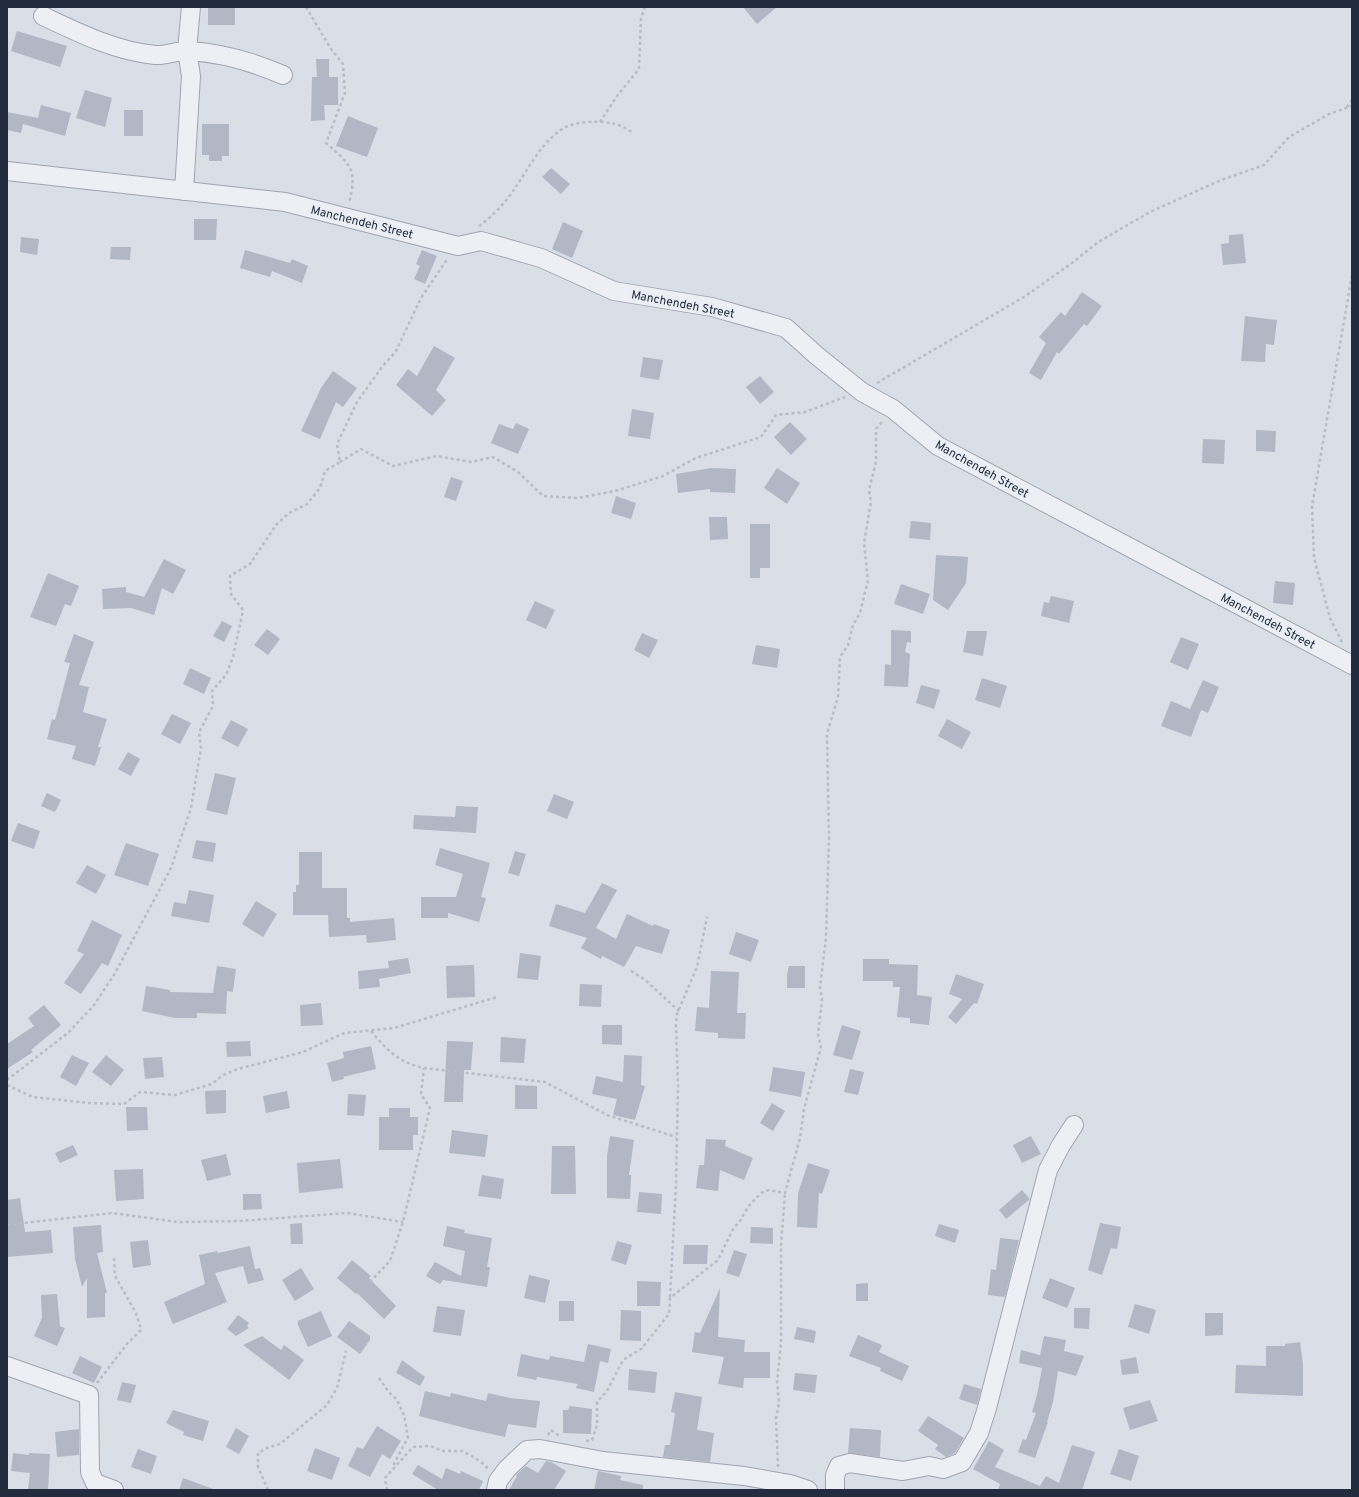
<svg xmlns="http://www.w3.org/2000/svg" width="1359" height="1497" font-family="Overpass,sans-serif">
<rect width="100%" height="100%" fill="#dadee7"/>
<g fill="#b1b7c4">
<rect x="208" y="7" width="27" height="18"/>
<polygon points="743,7 777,7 757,24"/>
<polygon points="17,31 67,46 60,67 11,51"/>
<polygon points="316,59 329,59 329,77 338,77 338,105 324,105 325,120 311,121 312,77 317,77"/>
<polygon points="85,90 112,98 105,127 76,118"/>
<polygon points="41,105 71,113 65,136 23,124 21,133 7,130 7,112 38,118"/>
<rect x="124" y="110" width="19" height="26"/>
<polygon points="348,116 378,128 367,157 336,146"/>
<polygon points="202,124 229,124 229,156 222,156 222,161 209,161 209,155 202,155"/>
<polygon points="551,168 570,184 561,194 542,177"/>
<polygon points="194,219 217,219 216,240 194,240"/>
<polygon points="563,222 583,231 572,258 552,249"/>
<polygon points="1243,234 1246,263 1223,265 1221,244 1229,243 1229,235"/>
<polygon points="21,237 39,239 37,255 20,252"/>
<polygon points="111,247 131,247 130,260 110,259"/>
<polygon points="245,250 290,263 292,259 308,266 302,283 272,271 270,277 240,268"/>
<polygon points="422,250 437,256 425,284 414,279 420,266 416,264"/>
<polygon points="1082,292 1102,306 1087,326 1084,324 1059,354 1057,352 1041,380 1029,373 1046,343 1039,337 1061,312 1065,316"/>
<polygon points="1245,316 1277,320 1274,345 1266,344 1265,362 1241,361"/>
<polygon points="434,346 455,358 436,390 446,400 432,416 396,385 408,369 417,376"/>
<polygon points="643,357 663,360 659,380 640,377"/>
<polygon points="333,371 357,388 343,407 336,402 320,439 301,431 321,388"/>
<polygon points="760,376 774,392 760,404 746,387"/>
<polygon points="632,409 654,413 650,439 628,436"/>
<polygon points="790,422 807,439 791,455 774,437"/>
<polygon points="516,423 529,429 518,454 491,443 499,424 513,429"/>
<polygon points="1256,430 1276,431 1275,452 1256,451"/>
<polygon points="1203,439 1225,440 1224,464 1202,463"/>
<polygon points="711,468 736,469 735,493 710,492 710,489 678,493 676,474"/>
<polygon points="777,468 800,483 787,504 764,488"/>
<polygon points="451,477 463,481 456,501 444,497"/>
<polygon points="616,496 636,503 631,519 611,513"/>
<polygon points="709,517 727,517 728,539 710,540"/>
<polygon points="911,521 931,523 930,540 909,538"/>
<polygon points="750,524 770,524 770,568 760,568 760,578 750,578"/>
<polygon points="936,555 968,557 966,583 948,610 933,600"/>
<polygon points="164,559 186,570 173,594 162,588 154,615 131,608 103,609 102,589 126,587 126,592 144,597"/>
<polygon points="48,573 79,586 71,606 65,604 56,626 30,617"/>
<polygon points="1275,581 1295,583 1293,605 1273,603"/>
<polygon points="901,584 930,594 923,614 894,604"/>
<polygon points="1051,596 1074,601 1069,623 1041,616 1044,602 1049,603"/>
<polygon points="535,601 555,610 546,629 526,620"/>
<polygon points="222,621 232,626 224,642 213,636"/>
<polygon points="267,629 280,639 268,655 254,645"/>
<polygon points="891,630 911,631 911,643 907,642 905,652 910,654 908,687 884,686 885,664 891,665"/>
<polygon points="967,631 987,631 983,656 963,652"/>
<polygon points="642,633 658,640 649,658 634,650"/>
<polygon points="74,634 94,642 79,685 89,687 83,712 107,719 98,747 101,747 95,766 72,759 76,746 47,739 52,719 55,720 70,663 64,662"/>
<polygon points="1181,637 1199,644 1188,670 1170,662"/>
<polygon points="756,645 780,649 777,668 752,664"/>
<polygon points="190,668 211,678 204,694 183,684"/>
<polygon points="982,678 1007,686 1000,708 975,700"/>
<polygon points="1203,680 1219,687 1208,713 1201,710 1191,737 1161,726 1171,701 1190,709"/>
<polygon points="921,685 940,690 934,709 916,703"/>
<polygon points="172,714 191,723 180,744 161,734"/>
<polygon points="947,719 971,732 962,749 938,736"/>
<polygon points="231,720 248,729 238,747 221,738"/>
<polygon points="128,752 140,759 131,776 118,769"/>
<polygon points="215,773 236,778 227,815 206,810"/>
<polygon points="47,793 61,800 55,812 41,806"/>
<polygon points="554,794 574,802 567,819 547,811"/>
<polygon points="456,806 478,807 476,833 413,829 414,815 455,817"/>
<polygon points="18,823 40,831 34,849 11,841"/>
<polygon points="196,840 216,843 213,862 192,858"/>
<polygon points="126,843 159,854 148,886 114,875"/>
<polygon points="440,848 490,863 481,897 486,898 479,922 448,913 448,918 421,918 421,897 456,897 463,874 435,865"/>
<polygon points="515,851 526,854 519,876 508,873"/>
<polygon points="299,852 322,852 322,888 347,888 347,918 350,918 350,922 394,918 396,940 367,943 366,935 329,937 328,915 293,915 293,892 296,892 296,885 299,885"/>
<polygon points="87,865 106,875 96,894 76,883"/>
<polygon points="602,883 617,890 596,928 616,939 627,914 653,926 654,924 670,930 662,954 636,946 624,967 602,956 601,959 581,948 587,938 549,926 556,904 585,913"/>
<polygon points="189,890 214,895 209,923 171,916 174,902 186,904"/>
<polygon points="256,901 277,914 263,937 242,924"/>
<polygon points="92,920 122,935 108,966 102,963 81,994 64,983 84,954 77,951"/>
<polygon points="736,932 759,940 751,962 729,954"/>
<polygon points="520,953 541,956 538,980 517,978"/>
<polygon points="408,958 411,973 379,979 380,987 359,989 358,971 389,968 388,961"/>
<polygon points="863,959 889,959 889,964 918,965 917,995 932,997 929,1025 910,1023 910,1018 897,1017 900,987 893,987 893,981 863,981"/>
<polygon points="474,965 475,997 447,998 446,966"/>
<polygon points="217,966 236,969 233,992 227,991 226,1014 197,1013 197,1018 175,1018 142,1011 146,986 170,990 170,992 213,993"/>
<polygon points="789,966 805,966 805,988 787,988 787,975"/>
<polygon points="711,971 739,972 737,1013 746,1013 745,1039 718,1038 718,1033 695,1031 697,1007 709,1008"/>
<polygon points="956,974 984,984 977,1004 974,1003 956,1024 948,1017 962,999 949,994"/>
<polygon points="580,984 602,985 601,1007 579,1006"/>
<polygon points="321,1003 323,1025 301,1026 300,1005"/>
<polygon points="44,1005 61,1025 31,1050 33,1052 7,1069 7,1044 34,1026 28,1018"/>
<polygon points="602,1025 622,1025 622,1045 602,1044"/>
<polygon points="842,1025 861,1031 852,1060 833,1055"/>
<polygon points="501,1037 526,1039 524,1063 500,1062"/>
<polygon points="250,1041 251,1056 227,1057 226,1042"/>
<polygon points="447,1041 473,1042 471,1070 464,1070 463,1102 444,1102"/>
<polygon points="371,1046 376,1069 343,1077 344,1079 332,1082 327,1063 344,1058 343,1052"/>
<polygon points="72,1055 89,1063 76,1086 60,1077"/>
<polygon points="106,1055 124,1070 111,1086 92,1072"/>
<polygon points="624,1055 642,1056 641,1085 645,1086 635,1120 613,1115 617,1099 592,1094 596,1076 623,1082"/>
<polygon points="162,1057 164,1077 145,1079 143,1058"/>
<polygon points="773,1067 805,1072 801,1097 769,1091"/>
<polygon points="850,1069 864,1072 858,1095 844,1092"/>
<polygon points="515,1085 537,1086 537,1109 515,1109"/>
<polygon points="226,1090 226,1113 206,1114 205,1091"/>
<polygon points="287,1091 290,1108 266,1113 263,1096"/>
<polygon points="348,1094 366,1095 364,1116 347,1115"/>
<polygon points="772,1103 785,1111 773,1131 760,1123"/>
<polygon points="126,1107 147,1107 148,1130 127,1131"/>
<polygon points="389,1108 410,1108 410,1117 418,1117 418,1135 413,1135 413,1150 379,1150 379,1117 389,1117"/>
<polygon points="452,1130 488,1135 485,1157 449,1153"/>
<polygon points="610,1136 634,1140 629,1175 631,1175 630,1199 607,1198 607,1156"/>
<polygon points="1031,1136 1041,1154 1022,1163 1013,1145"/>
<polygon points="706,1139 726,1140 725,1146 753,1158 744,1180 720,1170 718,1191 696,1188 699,1165 704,1165"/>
<polygon points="73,1145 78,1155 60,1163 55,1153"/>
<polygon points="552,1146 575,1146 576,1194 551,1194"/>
<polygon points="226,1154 231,1175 207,1181 201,1160"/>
<polygon points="340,1159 343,1188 299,1193 297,1163"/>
<polygon points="808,1163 830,1170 822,1194 819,1193 817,1228 797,1227 798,1193"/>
<polygon points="143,1169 144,1199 116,1201 114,1170"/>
<polygon points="482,1175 504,1179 501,1199 478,1196"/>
<polygon points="1022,1190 1030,1199 1006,1219 999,1210"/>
<polygon points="639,1192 662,1194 661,1214 637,1212"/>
<polygon points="243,1194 261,1194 262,1209 243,1210"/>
<polygon points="20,1198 25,1232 51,1230 53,1253 7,1257 7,1200"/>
<polygon points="302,1223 303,1244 291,1244 290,1224"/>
<polygon points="1100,1223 1121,1227 1117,1249 1111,1248 1102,1275 1088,1270"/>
<polygon points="939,1224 959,1230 955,1243 935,1236"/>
<polygon points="101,1225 103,1252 97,1253 107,1293 105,1293 105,1317 87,1318 87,1278 82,1287 75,1259 73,1227"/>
<polygon points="447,1226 465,1230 464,1233 492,1238 487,1267 490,1267 487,1287 443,1280 440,1284 426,1276 435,1262 461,1276 465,1251 443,1246"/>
<polygon points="751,1227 773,1228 773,1244 750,1243"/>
<polygon points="1000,1238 1019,1240 1005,1297 988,1295 991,1269 996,1270"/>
<polygon points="148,1240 151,1265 133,1268 130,1242"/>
<polygon points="617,1241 632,1245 626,1265 611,1260"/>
<polygon points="684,1245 708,1245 707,1264 683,1264"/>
<polygon points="250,1246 255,1269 260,1268 264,1280 248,1284 243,1266 215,1273 227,1302 173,1324 164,1302 205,1284 199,1255 217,1251 218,1253"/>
<polygon points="734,1250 747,1254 739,1277 726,1273"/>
<polygon points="352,1260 371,1276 369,1278 396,1306 384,1319 357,1293 356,1294 337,1278"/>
<polygon points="301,1268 314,1289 295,1301 282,1280"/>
<polygon points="529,1275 550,1280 545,1303 524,1298"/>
<polygon points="1050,1278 1075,1288 1067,1308 1042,1298"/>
<polygon points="637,1281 661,1282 660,1306 637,1306"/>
<polygon points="868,1283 868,1301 856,1301 856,1284"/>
<polygon points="720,1288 718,1337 745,1340 744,1352 770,1352 770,1378 744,1378 743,1388 718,1384 724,1357 692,1352 695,1332 700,1333"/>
<polygon points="57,1294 60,1326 65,1328 57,1346 34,1336 42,1318 41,1295"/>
<rect x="559" y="1301" width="15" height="20"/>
<polygon points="1135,1304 1156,1310 1149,1334 1128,1327"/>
<polygon points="437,1306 465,1310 461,1336 433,1332"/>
<polygon points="1074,1308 1090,1308 1089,1329 1074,1328"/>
<polygon points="621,1310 641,1311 641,1341 620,1340"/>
<polygon points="321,1311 332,1336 308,1347 298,1325 298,1321"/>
<polygon points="1205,1313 1223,1313 1223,1335 1205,1336"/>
<polygon points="238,1315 249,1323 247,1326 249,1328 236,1336 227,1329"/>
<polygon points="349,1321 370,1336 370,1340 360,1354 337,1337"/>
<polygon points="797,1327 816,1331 814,1343 794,1339"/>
<polygon points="858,1335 882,1345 879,1352 909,1366 902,1381 880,1371 881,1368 849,1356"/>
<polygon points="262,1336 281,1350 284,1345 304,1360 289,1380 243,1345"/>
<polygon points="1044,1336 1066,1340 1064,1351 1084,1356 1076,1376 1058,1371 1053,1402 1047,1422 1048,1422 1035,1458 1018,1452 1023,1439 1026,1440 1036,1413 1032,1412 1037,1395 1042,1368 1019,1363 1021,1350 1040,1355"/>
<polygon points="1300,1342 1303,1364 1303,1396 1235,1393 1236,1365 1266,1366 1266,1346 1285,1346 1285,1344"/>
<polygon points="588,1344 611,1349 608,1363 600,1361 594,1392 576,1388 578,1384 537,1377 536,1380 517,1376 521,1354 549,1360 550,1356 584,1362"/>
<polygon points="80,1356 102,1367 94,1383 72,1373"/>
<polygon points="1136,1357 1139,1373 1122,1375 1120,1360"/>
<polygon points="402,1360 425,1377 420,1386 396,1373"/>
<polygon points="629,1369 657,1372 655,1393 628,1390"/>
<polygon points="795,1373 817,1375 815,1393 793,1390"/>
<polygon points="122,1382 136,1385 131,1403 117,1400"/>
<polygon points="964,1384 981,1389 977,1405 959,1399"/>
<polygon points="425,1391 450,1397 451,1393 486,1401 488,1393 510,1398 540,1401 536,1428 508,1424 505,1437 469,1429 419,1416"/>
<polygon points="675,1392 702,1397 697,1430 714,1433 710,1462 663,1457 665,1445 670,1445 675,1413 671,1412"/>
<polygon points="1150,1400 1158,1421 1130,1430 1123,1408"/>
<polygon points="570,1406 592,1409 591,1434 563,1433 563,1410 568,1410"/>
<polygon points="173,1410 209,1421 203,1441 183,1435 184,1432 166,1423"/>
<polygon points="928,1416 964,1438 955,1453 946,1457 935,1449 938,1445 918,1431"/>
<polygon points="377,1426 401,1441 390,1459 382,1454 370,1477 348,1466 357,1447 363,1449"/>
<polygon points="236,1428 249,1436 239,1454 226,1447"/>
<polygon points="850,1428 881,1430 880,1457 848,1453"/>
<polygon points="79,1429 79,1455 57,1457 55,1432"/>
<polygon points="989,1441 1004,1450 995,1467 1040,1486 1046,1476 1059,1483 1072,1445 1095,1452 1082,1490 998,1490 1000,1484 973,1469"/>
<polygon points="315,1448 340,1458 332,1480 307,1471"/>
<polygon points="138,1449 157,1456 151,1474 131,1467"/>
<polygon points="1119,1449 1139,1456 1131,1481 1110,1474"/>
<polygon points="13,1453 29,1455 29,1453 50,1454 48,1490 28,1490 30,1473 11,1471"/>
<polygon points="546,1461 551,1462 566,1471 554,1490 509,1490 517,1476 516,1475 526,1466 538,1473"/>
<polygon points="418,1465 442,1479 446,1468 460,1474 461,1471 483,1481 479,1490 438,1490 412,1474"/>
<polygon points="598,1471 621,1476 620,1480 643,1485 643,1490 594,1490"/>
<polygon points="183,1478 213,1489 213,1490 179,1490"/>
</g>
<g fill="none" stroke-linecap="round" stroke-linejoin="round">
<defs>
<g id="minor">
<path d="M43 16C79 33 115 51 155 55 166 56 178 50 189 51 222 53 253 62 283 75"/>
<polyline points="7,171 285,202 458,246 481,241 541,258 614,291 712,307 786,328 816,355 862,392 893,409 938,446 1352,665"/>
<polyline points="184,191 191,76 187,50 191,7"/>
<polyline points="7,1366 89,1395 90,1472 95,1483 114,1490"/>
<polyline points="496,1490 498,1481 507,1469 527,1450 540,1449 603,1461 744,1476 790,1484 808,1490"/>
<polyline points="835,1490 835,1475 839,1466 850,1463 903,1471 929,1466 943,1469 962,1462 979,1433 987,1408 1048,1170 1061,1145 1074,1125"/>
</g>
</defs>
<use href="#minor" stroke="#9fa5b1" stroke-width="20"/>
<g stroke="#b8bcc5" stroke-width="2.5" stroke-dasharray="3 3" stroke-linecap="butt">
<path d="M306 7 331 49 343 64 345 93 326 143C350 164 358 169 349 203"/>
<polyline points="1347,107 1352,100"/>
<polyline points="600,122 617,96 639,69 641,18 645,7"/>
<path d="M479 226C493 216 506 202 515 188 529 168 542 141 564 128 577 121 600 120 615 124 621 125 626 129 632 132"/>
<polyline points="877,383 1024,297 1072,263 1097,243 1117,231 1150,212 1221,180 1264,165 1289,137 1329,114 1352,106"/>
<polyline points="340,462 361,449 393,466 437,456 471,462 493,457 518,472 543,496 578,498 615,491 663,476 696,458 761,437 776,415 805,412 845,397"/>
<polyline points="1342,642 1330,618 1314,558 1312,506 1352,275"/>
<polyline points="631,971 644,979 679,1011"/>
<path d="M371 1031C388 1051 398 1062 424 1068L545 1082 607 1115 676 1137"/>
<polyline points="7,1080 69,1032 94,1005 114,975 171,868 191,808 201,748 199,732 213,706 212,691 226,675 233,657 243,610 231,594 230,576 250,564 276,525 289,513 307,504 320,488 325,471 340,462 337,444 357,402 382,367 396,351 421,298 448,258"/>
<polyline points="7,1085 33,1097 88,1103 124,1104 140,1092 175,1095 212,1084 223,1075 238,1069 303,1052 344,1033 394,1028 497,997"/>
<polyline points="7,1225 112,1213 178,1222 240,1221 347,1213 403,1222"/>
<polyline points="370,1282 390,1261 403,1222 430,1108 421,1094 424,1068"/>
<polyline points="670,1297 676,1184 678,1087 676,1024 677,1014 697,967 707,917"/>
<polyline points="379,1378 388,1391 397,1400 404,1415 408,1437 393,1466"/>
<polyline points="97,1383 127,1344 141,1330 136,1313 115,1276 114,1258"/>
<polyline points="548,1435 551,1430 561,1437"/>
<polyline points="586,1441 592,1440 597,1425 597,1402 607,1391 623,1360 641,1349 669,1314 670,1298 718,1260 733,1229 740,1221 748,1207 761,1193 769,1190 785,1193 800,1138 804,1109 821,1047 818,1034 822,1000 820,987 826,938 829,838 827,734 838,697 840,657 848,645 853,625 860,613 868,580 864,543 871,502 869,490 876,462 876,429 883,421"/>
<polyline points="778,1467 776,1418 779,1403 777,1382 781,1343 781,1245 785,1193"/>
<polyline points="268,1490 258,1467 258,1453 267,1448 280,1444 327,1405 337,1388 346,1351"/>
<polyline points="387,1490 385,1478 413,1447 430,1446 443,1451 462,1451 472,1456 485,1465 489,1470"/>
</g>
<use href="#minor" stroke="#edeff5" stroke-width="18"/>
</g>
<g text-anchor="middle" stroke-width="3.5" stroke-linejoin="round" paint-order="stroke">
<g font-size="12" fill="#232b3e" stroke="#e9edf4">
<text transform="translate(362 222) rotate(14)" y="4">Manchendeh Street</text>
<text transform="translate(683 304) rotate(11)" y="4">Manchendeh Street</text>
<text transform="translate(982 469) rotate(29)" y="4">Manchendeh Street</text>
<text transform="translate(1268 621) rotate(28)" y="4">Manchendeh Street</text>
</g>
</g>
<rect width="1359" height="1497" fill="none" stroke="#232b3e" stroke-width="16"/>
</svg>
